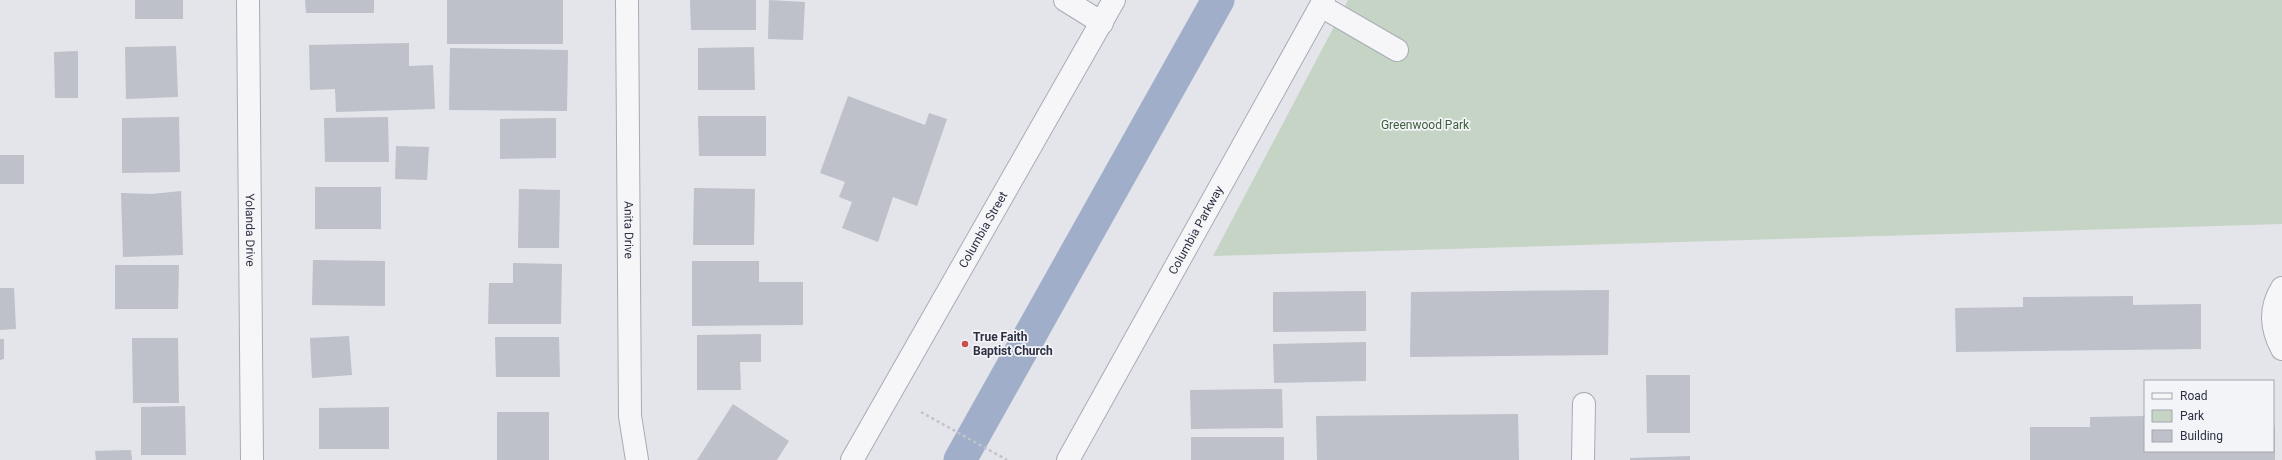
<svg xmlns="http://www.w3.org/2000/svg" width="2282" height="460" font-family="Roboto,sans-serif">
<rect width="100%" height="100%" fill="#e3e5eb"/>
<polygon fill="#c6d4c5" points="1348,0 2282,0 2282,224 1213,256"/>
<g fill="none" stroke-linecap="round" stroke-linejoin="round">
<polyline stroke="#a0aec9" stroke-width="33" points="960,460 1218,0"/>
</g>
<g fill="#bec0ca">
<rect x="135" y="0" width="48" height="19"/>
<polygon points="305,0 374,0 374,13 306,13"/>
<rect x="447" y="0" width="116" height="44"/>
<polygon points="690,0 756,0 756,30 691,30"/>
<polygon points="769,0 805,2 803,40 768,39"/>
<polygon points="409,43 409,66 433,65 435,109 336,112 335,89 310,90 309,45"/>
<polygon points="176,46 178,97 126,99 125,47"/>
<polygon points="754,47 755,90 698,90 698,48"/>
<polygon points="450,48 568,50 567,111 449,110"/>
<polygon points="78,51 78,98 55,98 54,52"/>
<polygon points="848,96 925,125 929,113 947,119 917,206 893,197 878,242 842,228 852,202 839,197 845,182 820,173"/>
<polygon points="698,116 766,116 766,156 699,156"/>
<polygon points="179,117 180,172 122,173 122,118"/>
<polygon points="388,117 389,162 325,162 324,118"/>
<polygon points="556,118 556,158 500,159 500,119"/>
<polygon points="396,146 429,147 427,180 395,179"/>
<rect x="0" y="155" width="24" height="29"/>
<rect x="315" y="187" width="66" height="42"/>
<polygon points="694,188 755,189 754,245 693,245"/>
<polygon points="519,189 560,190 559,248 518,248"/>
<polygon points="181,191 183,255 123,257 121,193 152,194"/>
<polygon points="313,260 385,261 385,306 312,305"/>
<polygon points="692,261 759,261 759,282 803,282 803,325 692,326"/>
<polygon points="513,263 562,264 561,324 488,324 489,283 513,283"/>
<polygon points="115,265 179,265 178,309 115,309"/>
<polygon points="0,288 14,288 16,329 0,330"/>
<polygon points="1609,290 1608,355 1410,357 1411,292"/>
<polygon points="1366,291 1366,331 1273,332 1273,292"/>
<polygon points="2133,296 2133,305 2201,304 2201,349 1956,352 1955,308 2023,307 2023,297"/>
<polygon points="761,334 761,362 740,362 741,390 697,390 697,335"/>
<polygon points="349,336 352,375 312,378 310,338"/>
<polygon points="495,337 559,337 560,377 496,377"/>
<polygon points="132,338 178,338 179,403 133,403"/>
<polygon points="0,339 4,339 4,359 0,360"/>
<polygon points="1366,342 1366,381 1274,383 1273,344"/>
<polygon points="1646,375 1690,375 1690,433 1647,433"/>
<polygon points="1282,389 1283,428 1191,429 1190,390"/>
<polygon points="733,404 789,441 777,460 697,460"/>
<polygon points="185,406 186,455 141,455 141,407"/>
<polygon points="389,407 389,449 319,449 319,408"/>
<rect x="497" y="412" width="52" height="48"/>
<polygon points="1518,414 1519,460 1317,460 1316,416"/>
<polygon points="2145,416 2145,451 2273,451 2273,426 2275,426 2275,460 2030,460 2030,427 2090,427 2090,417"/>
<rect x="1191" y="437" width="93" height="23"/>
<polygon points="131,450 132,460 96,460 95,451"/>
<polygon points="1690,456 1690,460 1630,460 1630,458"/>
</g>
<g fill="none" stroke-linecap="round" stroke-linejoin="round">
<defs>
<g id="minor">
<path id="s1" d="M248 0 252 460"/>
<path id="s2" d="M627 0 630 416 637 460"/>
<polyline points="1065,0 1102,23"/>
<polyline points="1321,6 1397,50"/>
<path d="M2282 288C2269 309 2271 328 2282 349"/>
<path id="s3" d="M852 460 1114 0"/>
<path id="s4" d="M1068 460 1324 0"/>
<polyline points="1583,460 1584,404"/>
</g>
</defs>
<use href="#minor" stroke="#a8abb5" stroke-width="24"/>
<polyline stroke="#c1c3c9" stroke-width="2.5" stroke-dasharray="3 3" stroke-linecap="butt" points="921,412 1007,460"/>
<use href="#minor" stroke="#f6f6f9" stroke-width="22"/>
</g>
<circle fill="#c94f4f" stroke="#f3f4f8" stroke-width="1.5" cx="965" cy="344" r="4"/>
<g text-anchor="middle" stroke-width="3.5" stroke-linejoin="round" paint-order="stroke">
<g font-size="12" fill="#3b5d39" stroke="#f3f4f8">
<text x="1425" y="129">Greenwood Park</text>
</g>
<g font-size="12" fill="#2c3042" stroke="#f3f4f8">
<text dy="4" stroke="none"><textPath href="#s1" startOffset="230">Yolanda Drive</textPath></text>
<text dy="4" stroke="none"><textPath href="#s2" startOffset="230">Anita Drive</textPath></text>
<text dy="4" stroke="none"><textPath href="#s3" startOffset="265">Columbia Street</textPath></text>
<text dy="4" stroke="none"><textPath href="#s4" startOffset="263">Columbia Parkway</textPath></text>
</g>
<g font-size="12" font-weight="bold" fill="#2c3042" stroke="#f3f4f8" text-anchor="start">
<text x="973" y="341">True Faith<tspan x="973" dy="14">Baptist Church</tspan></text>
</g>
</g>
<rect x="2144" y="380" width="130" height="72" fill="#f3f4f8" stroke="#a3a6af"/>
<rect x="2152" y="393" width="20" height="6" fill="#f6f6f9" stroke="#a3a6af"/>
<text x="2180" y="400" font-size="12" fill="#2c3042">Road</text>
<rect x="2152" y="410" width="20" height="12" fill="#c6d4c5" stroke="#a3a6af"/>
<text x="2180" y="420" font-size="12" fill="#2c3042">Park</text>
<rect x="2152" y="430" width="20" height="12" fill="#bec0ca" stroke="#a3a6af"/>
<text x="2180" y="440" font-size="12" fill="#2c3042">Building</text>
</svg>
